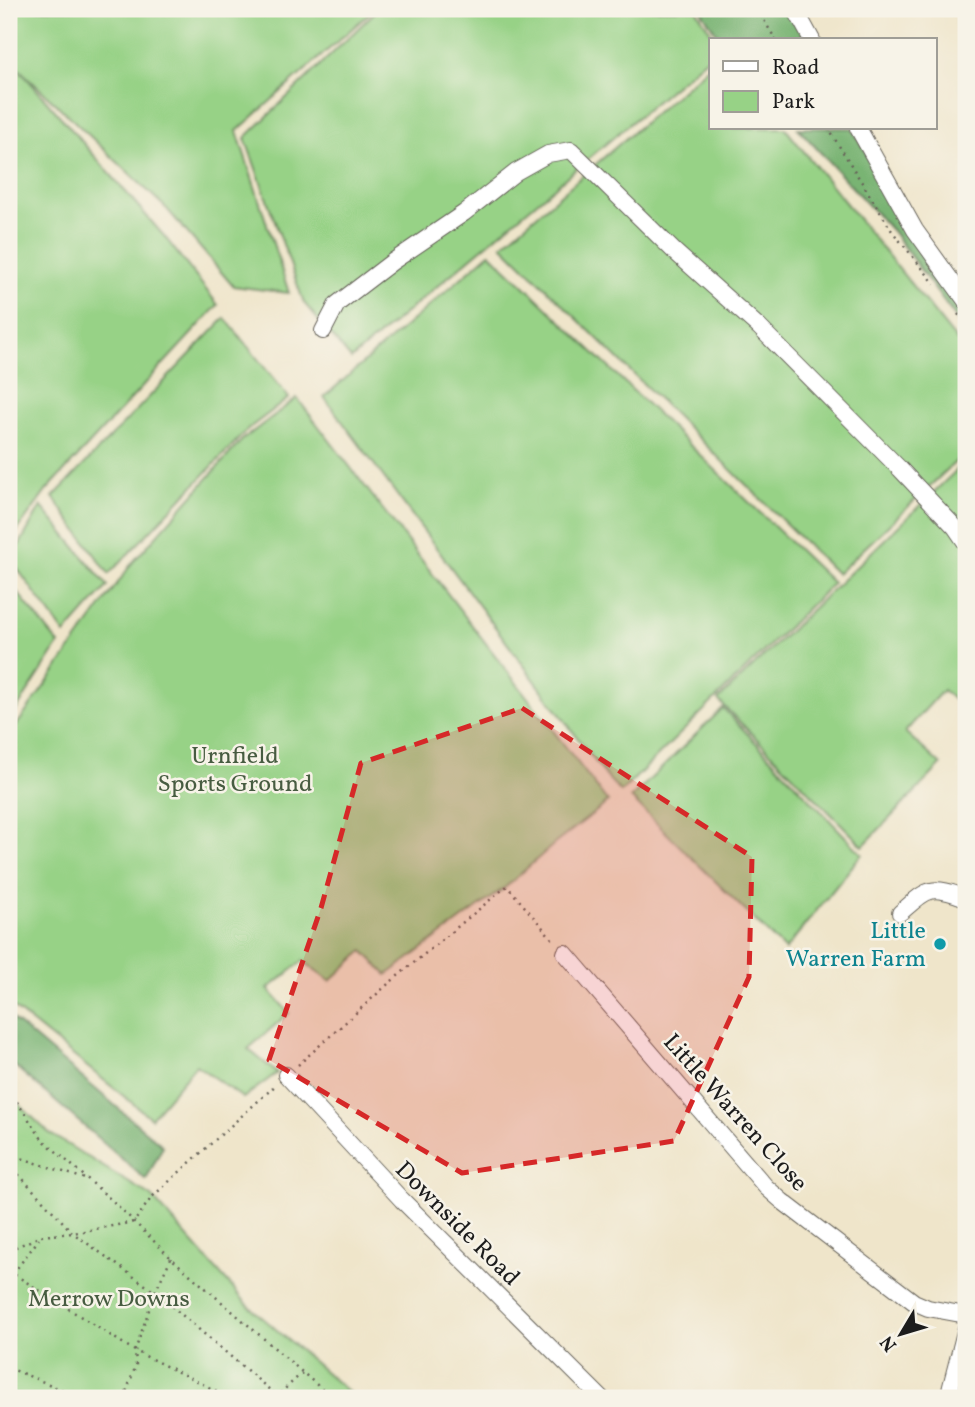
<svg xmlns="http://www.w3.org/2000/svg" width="975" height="1407" font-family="Vollkorn,serif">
<rect width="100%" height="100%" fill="#f7f3e8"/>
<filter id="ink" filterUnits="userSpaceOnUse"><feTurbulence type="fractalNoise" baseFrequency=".0143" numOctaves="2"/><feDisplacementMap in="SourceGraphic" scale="14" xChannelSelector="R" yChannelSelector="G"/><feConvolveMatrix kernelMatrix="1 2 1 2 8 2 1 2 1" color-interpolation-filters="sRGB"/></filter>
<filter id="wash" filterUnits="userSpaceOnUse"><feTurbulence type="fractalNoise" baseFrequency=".00686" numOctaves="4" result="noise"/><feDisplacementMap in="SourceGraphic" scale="28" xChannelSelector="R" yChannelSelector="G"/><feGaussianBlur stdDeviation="1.57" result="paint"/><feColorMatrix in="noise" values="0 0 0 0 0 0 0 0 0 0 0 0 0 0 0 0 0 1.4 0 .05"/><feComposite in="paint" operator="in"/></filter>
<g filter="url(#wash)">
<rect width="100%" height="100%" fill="#efe5ca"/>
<g fill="#97d286" stroke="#5a7751" stroke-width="2">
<polygon points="9,9 374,9 237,131 289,293 233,286 167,209 19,69 164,236 218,305 47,490 9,542"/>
<polygon points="378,9 696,9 716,40 711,40 711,55 351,359 304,303 245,138"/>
<polygon points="711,65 711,128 785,128 966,352 966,452 837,574 502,245"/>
<polygon points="490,253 833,583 621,792 606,776 324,397"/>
<polygon points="225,318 289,398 248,429 109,574 53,497"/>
<polygon points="297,398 608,802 553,845 507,886 387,975 363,951 330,981 303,961 268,989 289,1013 248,1049 277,1073 243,1098 196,1065 151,1118 9,1004 9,736 132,563 242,440"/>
<polygon points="966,461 966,711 943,690 905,732 941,765 863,846 718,700"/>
<polygon points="41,506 108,586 65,634 11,560"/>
<polygon points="9,582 59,644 9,721"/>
<polygon points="723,708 862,854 785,950 631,798"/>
<polygon points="9,1095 49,1133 152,1197 248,1305 355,1398 9,1398"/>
</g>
<g fill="#79b473" stroke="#4a6848" stroke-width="2">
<polygon points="700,9 789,9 806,40 721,40"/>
<polygon points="798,128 852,128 911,233 966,310 966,332 892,231"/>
<polygon points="9,1016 163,1146 146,1180 9,1061"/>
</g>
</g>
<g filter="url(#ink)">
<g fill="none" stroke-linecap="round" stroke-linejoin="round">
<defs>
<g id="minor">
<polyline points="795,9 812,40"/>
<polyline points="858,128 915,230 966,301"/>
<polyline points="323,331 337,304 392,262 464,213 516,172 548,154 571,150 674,251 759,327 900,469 955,527 966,543"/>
<path d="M900 913C928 889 929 884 966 898"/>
<polyline points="565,953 766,1187 782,1201 914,1302 928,1308 966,1315"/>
<polyline points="286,1075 402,1200 601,1398"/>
<polyline points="948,1398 966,1328"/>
</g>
</defs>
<use href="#minor" stroke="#666259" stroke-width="18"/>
<g stroke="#666259" stroke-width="2.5" stroke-dasharray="2 5" stroke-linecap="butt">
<polyline points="757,9 776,40"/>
<polyline points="828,128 892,231 935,284"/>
<polyline points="958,314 966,324"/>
<polyline points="298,1065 387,985 507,886 555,942"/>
<polyline points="9,1090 42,1139 116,1204 171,1258 332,1398"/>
<polyline points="9,1154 85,1179"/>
<polyline points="9,1164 73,1233 155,1292 277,1396"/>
<polyline points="9,1250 41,1236 73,1233 134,1222 152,1197 277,1084"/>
<polyline points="9,1271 135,1351 231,1398"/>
<polyline points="9,1279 39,1239"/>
<polyline points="9,1368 83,1398"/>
<polyline points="124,1398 136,1365 135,1351 155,1292 171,1258"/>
<polyline points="275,1398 302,1373"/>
</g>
<use href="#minor" stroke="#fff" stroke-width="16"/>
</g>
</g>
<path fill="#d62828" fill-opacity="0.2" stroke="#d62828" stroke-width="5" stroke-dasharray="14 9" stroke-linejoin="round" d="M522 708 752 857 749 977 674 1141 462 1173 269 1060 321 908 361 763Z"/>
<circle fill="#0f9aa8" stroke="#f7f3e8" stroke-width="2.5" cx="940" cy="944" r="7"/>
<g text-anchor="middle" stroke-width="5" stroke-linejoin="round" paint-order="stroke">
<g font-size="24" fill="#475c41" stroke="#f7f3e8">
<text x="235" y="763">Urnfield<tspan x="235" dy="28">Sports Ground</tspan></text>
<text x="109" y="1306">Merrow Downs</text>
</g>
<g font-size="24" fill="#0d838f" stroke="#f7f3e8" text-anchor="end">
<text x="926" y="938">Little<tspan x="926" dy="28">Warren Farm</tspan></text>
</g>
<g font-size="24" fill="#1c1c1c" stroke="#f7f3e8">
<text transform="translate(736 1112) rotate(48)" y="8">Little Warren Close</text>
<text transform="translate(458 1223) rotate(45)" y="8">Downside Road</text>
</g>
</g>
<rect width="975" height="1407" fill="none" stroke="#f7f3e8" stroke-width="35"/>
<rect x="709" y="38" width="228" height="91" fill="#f7f3e8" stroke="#9f9d96" stroke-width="2"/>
<rect x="723" y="61" width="35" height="10" fill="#ffffff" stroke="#9f9d96" stroke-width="2"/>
<text x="772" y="74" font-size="21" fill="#1c1c1c">Road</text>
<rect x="723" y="91" width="35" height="21" fill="#97d286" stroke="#9f9d96" stroke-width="2"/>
<text x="772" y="108" font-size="21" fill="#1c1c1c">Park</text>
<g transform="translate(901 1334) rotate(232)" stroke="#f7f3e8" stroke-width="5" paint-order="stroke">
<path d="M0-5L12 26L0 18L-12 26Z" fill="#1c1c1c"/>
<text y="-10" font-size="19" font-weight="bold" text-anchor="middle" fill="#1c1c1c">N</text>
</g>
</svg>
